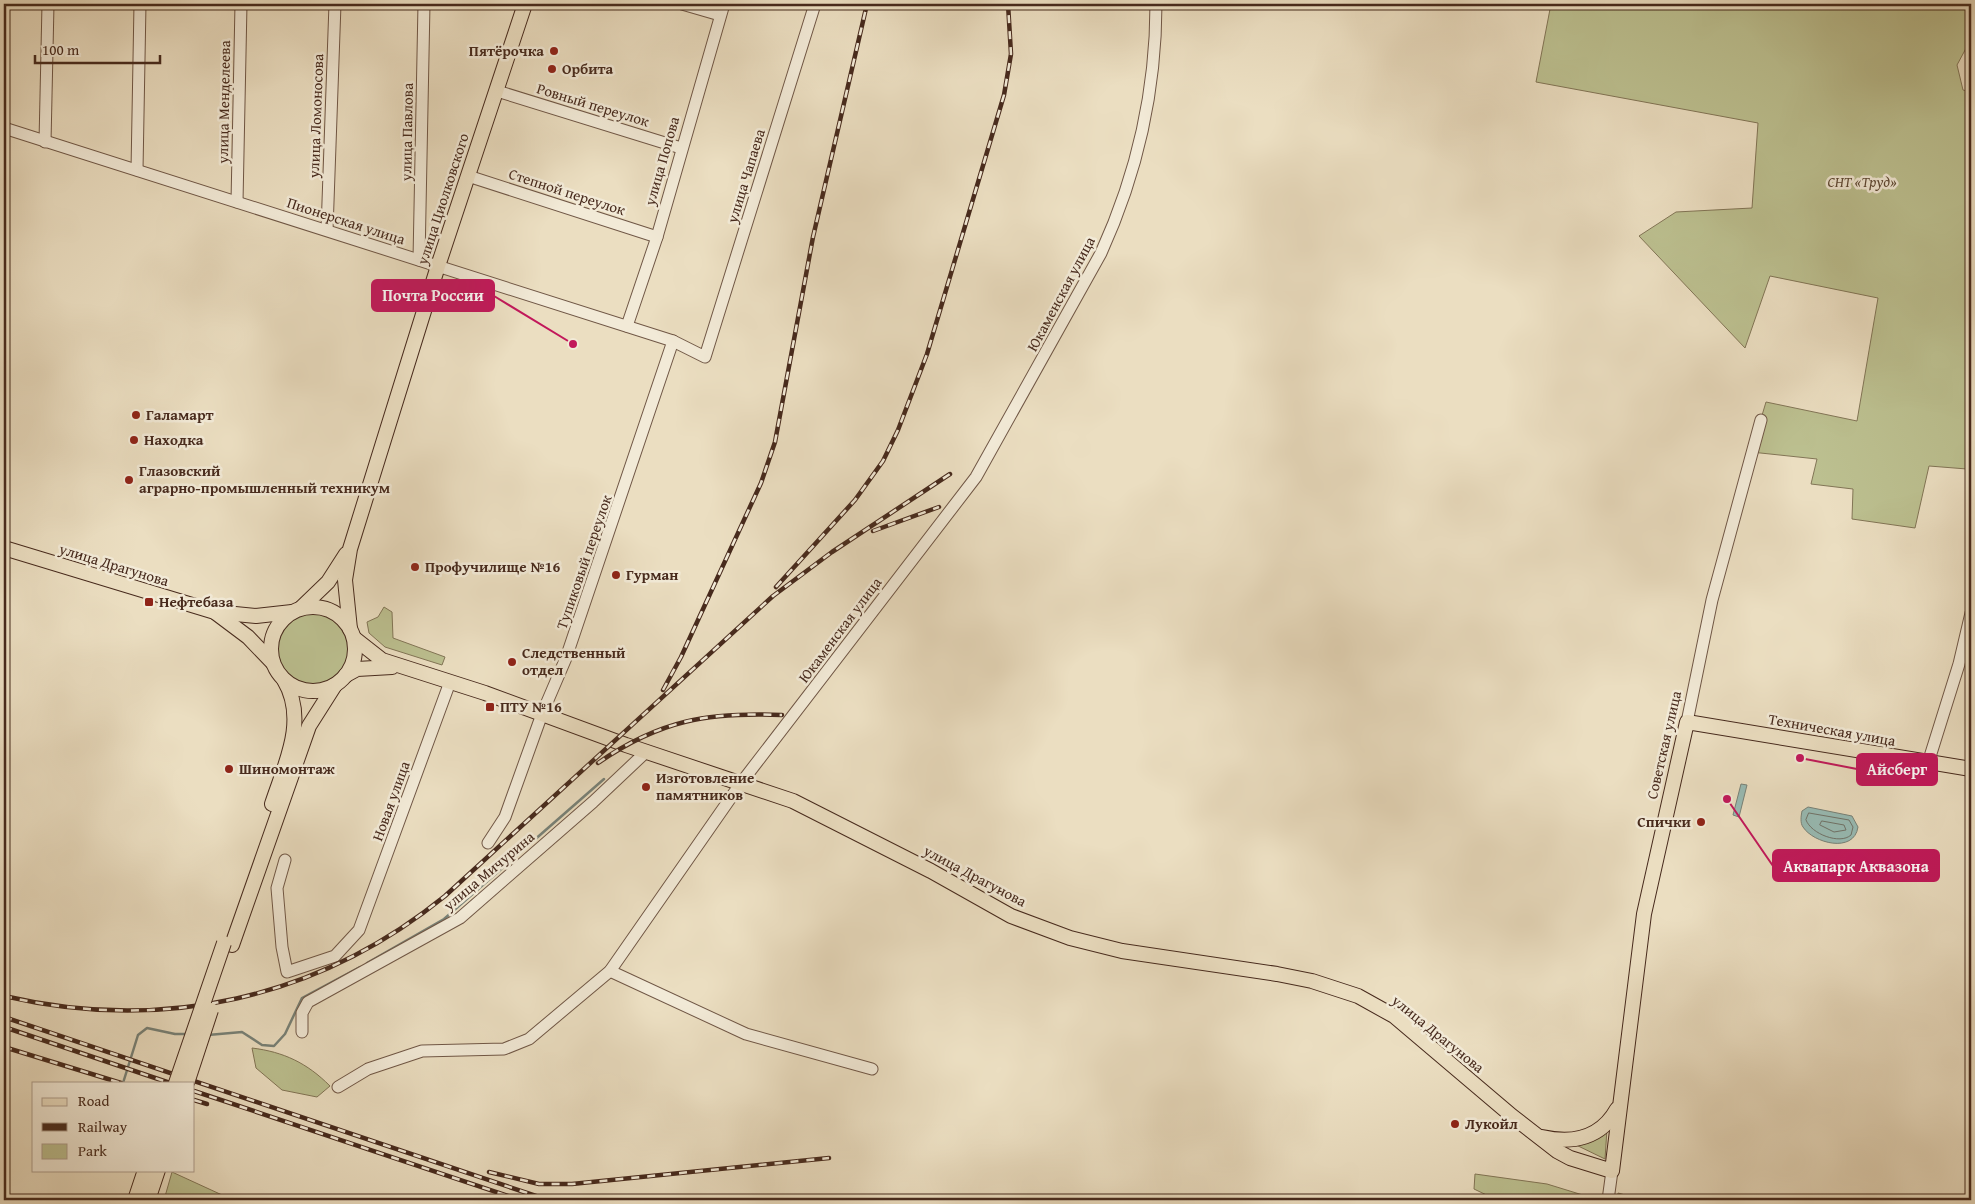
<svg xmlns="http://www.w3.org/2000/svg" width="1975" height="1204" font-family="'Gentium Book Plus',serif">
<rect width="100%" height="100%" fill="#ebdec1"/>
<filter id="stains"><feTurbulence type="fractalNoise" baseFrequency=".004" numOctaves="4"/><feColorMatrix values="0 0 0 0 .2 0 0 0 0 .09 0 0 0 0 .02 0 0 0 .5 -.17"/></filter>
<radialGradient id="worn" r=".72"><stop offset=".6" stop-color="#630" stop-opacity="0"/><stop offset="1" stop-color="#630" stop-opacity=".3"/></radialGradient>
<g fill="#bcc090" stroke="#827556">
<polygon points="1551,4 1971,4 1971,39 1957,65 1963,90 1971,92 1971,466 1967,469 1929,466 1915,528 1852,519 1853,489 1811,484 1817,459 1751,452 1766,402 1857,421 1878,298 1770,276 1745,348 1639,236 1676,212 1752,208 1758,123 1536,82"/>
<polygon points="384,607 392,612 393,638 445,657 442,665 385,647 369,633 367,622 378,617"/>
<circle cx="312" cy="649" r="37"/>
<path d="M252 1048C284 1052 307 1063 330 1086L317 1097 282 1090 256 1068Z"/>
<polygon points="1607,1129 1605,1159 1572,1143"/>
<polygon points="172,1172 233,1200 164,1200"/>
<polygon points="1475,1174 1547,1184 1599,1200 1497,1200 1474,1189"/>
<polygon points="1618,1193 1640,1199 1640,1200 1617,1200"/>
</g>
<g fill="#98bcb5" stroke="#788278">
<polygon points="1741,784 1747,785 1739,817 1733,815"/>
<path d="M1808 807 1852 816 1858 827C1854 854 1813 843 1803 827 1800 823 1801 816 1802 811Z"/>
</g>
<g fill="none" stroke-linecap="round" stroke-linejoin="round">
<g stroke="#707369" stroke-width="1">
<path d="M1809 813 1849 820 1853 827 1851 835C1840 845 1811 834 1806 820Z"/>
<polygon points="1822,821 1844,825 1846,830 1834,832 1820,825"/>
</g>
<g stroke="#788278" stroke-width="2.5">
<polyline points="367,963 444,919 604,779"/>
<polyline points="208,1035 242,1032 262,1045 274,1046 285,1034 302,998 360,967"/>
<polyline points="123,1083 138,1035 147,1028 175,1034 188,1034"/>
</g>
<defs>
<g id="minor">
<polyline points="682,4 720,15"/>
<polyline points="497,91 681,148"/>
<polyline points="4,128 673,341 705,357 815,4"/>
<polyline points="45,142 48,4"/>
<polyline points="137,170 140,4"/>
<polyline points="468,176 657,237"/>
<polyline points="237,202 241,4"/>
<polyline points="327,230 335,4"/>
<polyline points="419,260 424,4"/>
<polyline points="627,326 657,237 724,4"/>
<polyline points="1687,722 1712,600 1761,420"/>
<polyline points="1928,763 1959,664 1971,613"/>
<polyline points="488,843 505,817 542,714 566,658 673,341"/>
<polyline points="285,860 277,888 282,947 287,972 335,956 359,930 450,682"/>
<polyline points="610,971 746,1034 872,1069"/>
<polyline points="302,1032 302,1013 308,1002 460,918 593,802 647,751"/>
<path d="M338 1087 368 1069 422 1051 504 1049 529 1039 610 971 741 783 976 477 1101 253C1137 174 1156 91 1156 4"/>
<polyline points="1608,1200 1612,1171"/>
</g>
<g id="major">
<polyline points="4,548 215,612 256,616 292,612"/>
<circle cx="313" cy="649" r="42"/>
<polyline points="301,608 328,582 346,554"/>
<polyline points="216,613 248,637 273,663"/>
<polyline points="350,629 345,580 350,549 438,266 525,4"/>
<polyline points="354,638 382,660 485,693 626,745 793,801 931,871 1011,916 1070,938 1122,951 1277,974 1312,981 1358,996 1394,1016 1512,1116 1557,1151 1570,1158 1612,1171 1644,914 1687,722 1971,769"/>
<polyline points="346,675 357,669 392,667"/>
<path d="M272 804C285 764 308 720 284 680"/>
<polyline points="232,945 309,726 335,685"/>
<path d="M1542 1137C1573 1144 1601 1138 1617 1109"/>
<polyline points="135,1200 145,1170"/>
<polyline points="148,1200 158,1170"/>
</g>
</defs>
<use href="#minor" stroke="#705746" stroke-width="13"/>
<use href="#major" stroke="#472a1d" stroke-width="16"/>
<use href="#minor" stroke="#f2ead7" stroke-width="11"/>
<use href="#major" stroke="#ebdec1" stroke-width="14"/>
<defs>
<g id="rail">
<polyline points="873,531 939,507"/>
<polyline points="776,587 855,500 883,461 898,430 927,354 1004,95 1011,54 1008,4"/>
<polyline points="663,690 681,657 761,483 775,442 813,237 867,4"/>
<path d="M598 763C660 720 708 712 782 715"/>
<path d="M4 996C163 1033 318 999 445 896L773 596 832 552 950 474"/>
<polyline points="4,1017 548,1200"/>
<polyline points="4,1027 170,1083"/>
<polyline points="4,1047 121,1083"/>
<polyline points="194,1091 520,1200"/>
<polyline points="194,1100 207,1104"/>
<polyline points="489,1172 539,1184 572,1184 829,1158"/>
</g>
</defs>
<use href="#rail" stroke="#472a1d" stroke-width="4.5"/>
<use href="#rail" stroke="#f2ead7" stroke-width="2.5" stroke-dasharray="8" stroke-linecap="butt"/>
<defs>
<g id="major-bridge">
<polyline points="176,1083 224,943"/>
<polyline points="187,1083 211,1010"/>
</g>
</defs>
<use href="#major-bridge" stroke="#472a1d" stroke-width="16" stroke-linecap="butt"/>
<use href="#major-bridge" stroke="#ebdec1" stroke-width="14"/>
</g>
<g fill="#8f2418" stroke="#f2ead7" stroke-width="2">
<circle cx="554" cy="51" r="5"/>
<circle cx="552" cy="69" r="5"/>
<circle cx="136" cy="415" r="5"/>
<circle cx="134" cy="440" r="5"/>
<circle cx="129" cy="480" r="5"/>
<circle cx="415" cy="567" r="5"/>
<circle cx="616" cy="575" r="5"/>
<rect x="144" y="597" width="10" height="10" rx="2.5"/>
<circle cx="512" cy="662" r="5"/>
<rect x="485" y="702" width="10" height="10" rx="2.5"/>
<circle cx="229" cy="769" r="5"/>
<circle cx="646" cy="787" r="5"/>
<circle cx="1701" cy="822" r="5"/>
<circle cx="1455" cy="1124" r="5"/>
</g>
<g text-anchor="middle" stroke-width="5" stroke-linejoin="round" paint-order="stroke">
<g font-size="15" font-weight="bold" fill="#472a1d" stroke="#f2ead7" text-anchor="start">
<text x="544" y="56" text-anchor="end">Пятёрочка</text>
<text x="562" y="74">Орбита</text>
<text x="146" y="420">Галамарт</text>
<text x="144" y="445">Находка</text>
<text x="139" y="476">Глазовский<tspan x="139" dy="17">аграрно-промышленный техникум</tspan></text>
<text x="425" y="572">Профучилище №16</text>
<text x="626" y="580">Гурман</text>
<text x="159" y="607">Нефтебаза</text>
<text x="522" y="658">Следственный<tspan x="522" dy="17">отдел</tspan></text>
<text x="500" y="712">ПТУ №16</text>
<text x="239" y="774">Шиномонтаж</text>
<text x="656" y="783">Изготовление<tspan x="656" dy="17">памятников</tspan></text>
<text x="1691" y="827" text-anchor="end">Спички</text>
<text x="1465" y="1129">Лукойл</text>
</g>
<g font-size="15" fill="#472a1d" stroke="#f2ead7">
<text transform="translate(224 102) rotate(-89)" y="5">улица Менделеева</text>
<text transform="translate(593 105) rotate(17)" y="5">Ровный переулок</text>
<text transform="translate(316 116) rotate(-88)" y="5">улица Ломоносова</text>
<text transform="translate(407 132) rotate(-89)" y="5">улица Павлова</text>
<text transform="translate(662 161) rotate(-74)" y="5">улица Попова</text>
<text transform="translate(746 176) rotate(-73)" y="5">улица Чапаева</text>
<text transform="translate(567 192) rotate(18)" y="5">Степной переулок</text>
<text transform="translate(443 199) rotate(-72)" y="5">улица Циолковского</text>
<text transform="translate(346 221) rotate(18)" y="5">Пионерская улица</text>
<text transform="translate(1061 294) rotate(-62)" y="5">Юкаменская улица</text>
<text transform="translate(584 562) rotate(-71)" y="5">Тупиковый переулок</text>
<text transform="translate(114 565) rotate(17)" y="5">улица Драгунова</text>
<text transform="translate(840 630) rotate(-53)" y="5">Юкаменская улица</text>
<text transform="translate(1832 730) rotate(10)" y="5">Техническая улица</text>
<text transform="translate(1664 745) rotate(-77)" y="5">Советская улица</text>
<text transform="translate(391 801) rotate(-70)" y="5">Новая улица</text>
<text transform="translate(489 871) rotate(-40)" y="5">улица Мичурина</text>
<text transform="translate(975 876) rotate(28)" y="5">улица Драгунова</text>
<text transform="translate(1438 1034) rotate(39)" y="5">улица Драгунова</text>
</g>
<g font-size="15" font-style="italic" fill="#5e4834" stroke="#f2ead7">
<text x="1862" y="187">СНТ «Труд»</text>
</g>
</g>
<path fill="none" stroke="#c2185b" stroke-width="2" d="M573 344L494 296M1800 758L1857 769M1727 799L1773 866"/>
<g fill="#c2185b" stroke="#f2ead7" stroke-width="2">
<circle cx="573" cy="344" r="5"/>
<circle cx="1800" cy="758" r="5"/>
<circle cx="1727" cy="799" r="5"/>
</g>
<g fill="#c2185b" stroke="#c2185b" stroke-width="2">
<rect x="372" y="280" width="122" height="31" rx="5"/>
<rect x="1857" y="754" width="80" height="31" rx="5"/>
<rect x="1773" y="850" width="166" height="31" rx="5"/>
</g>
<g font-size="16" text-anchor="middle" font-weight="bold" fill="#fff">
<text x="433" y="301">Почта России</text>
<text x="1897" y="775">Айсберг</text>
<text x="1856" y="872">Аквапарк Аквазона</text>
</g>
<rect width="1975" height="1204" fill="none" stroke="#ebdec1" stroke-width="20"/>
<rect x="5" y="5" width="1965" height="1194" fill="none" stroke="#472a1d" stroke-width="2.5"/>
<rect x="10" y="10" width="1955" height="1184" fill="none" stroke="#472a1d"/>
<rect x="32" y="1082" width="162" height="90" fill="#f2ead7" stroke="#ae9d8d"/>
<rect x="42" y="1098" width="25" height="8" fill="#ebdec1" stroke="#ae9d8d"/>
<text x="78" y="1106" font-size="15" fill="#472a1d">Road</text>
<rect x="42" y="1123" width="25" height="8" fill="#472a1d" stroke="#ae9d8d"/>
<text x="78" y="1132" font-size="15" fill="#472a1d">Railway</text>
<rect x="42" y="1144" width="25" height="15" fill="#bcc090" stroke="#ae9d8d"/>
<text x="78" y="1156" font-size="15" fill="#472a1d">Park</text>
<path d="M35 55v8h125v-8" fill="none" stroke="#472a1d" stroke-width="2.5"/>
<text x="42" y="55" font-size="15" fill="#472a1d" stroke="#f2ead7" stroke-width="4" paint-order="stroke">100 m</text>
<rect width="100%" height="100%" filter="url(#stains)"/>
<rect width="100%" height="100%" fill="url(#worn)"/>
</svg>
